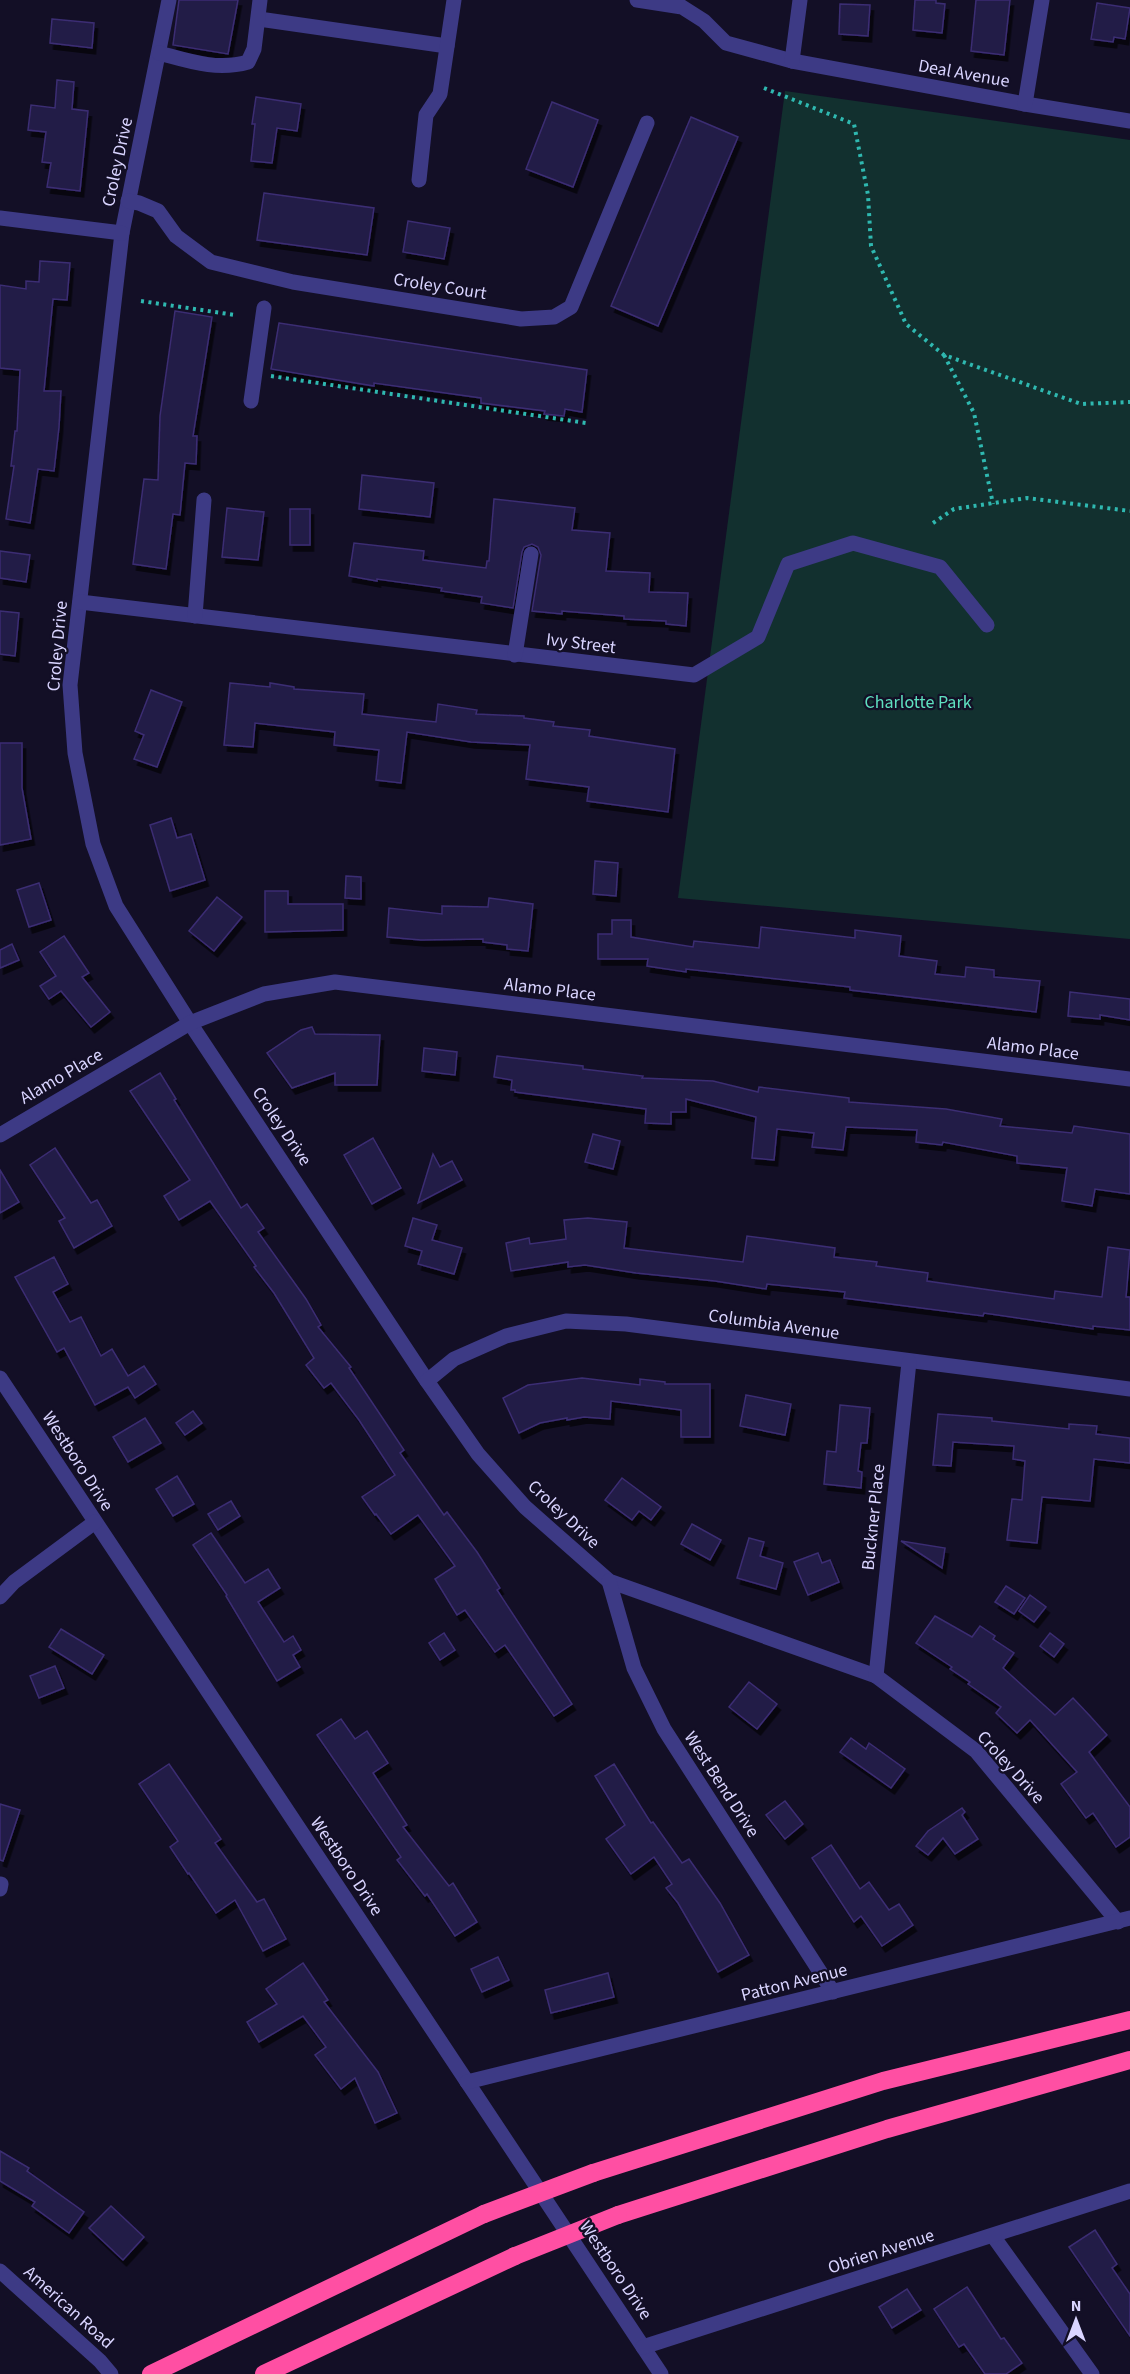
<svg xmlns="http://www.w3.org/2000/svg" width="1130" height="2374" font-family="'Source Sans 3',sans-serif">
<defs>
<filter id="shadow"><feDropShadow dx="3.5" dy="6" stdDeviation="0" flood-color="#0009"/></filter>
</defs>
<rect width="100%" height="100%" fill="#130f26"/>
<polygon fill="#12302f" points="785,91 1130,140 1130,939 678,898"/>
<g fill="#241b47" stroke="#3b2d73" stroke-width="1.5" filter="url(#shadow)">
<polygon points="179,0 238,0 228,54 173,45"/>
<polygon points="915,0 936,0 936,3 945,4 942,33 913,30"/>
<polygon points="976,0 1010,0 1004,55 971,51"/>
<polygon points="1097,3 1130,8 1125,39 1114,37 1113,42 1091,39"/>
<polygon points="840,4 870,5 868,36 839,34"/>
<polygon points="52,19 94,23 92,48 50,43"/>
<polygon points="57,80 74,82 72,109 88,111 80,191 47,187 51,163 42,162 46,132 28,130 31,105 55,108"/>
<polygon points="256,97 301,104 297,131 277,128 272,163 251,161 255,124 252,124"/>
<polygon points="552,102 598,120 573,187 526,169"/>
<polygon points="691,117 738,137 658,326 611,306"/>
<polygon points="264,193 374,208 367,255 257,240"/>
<polygon points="408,221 450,228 444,259 403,252"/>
<polygon points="40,261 70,263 67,300 53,299 44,391 61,391 59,427 54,471 38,469 30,523 6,519 14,466 11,466 15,431 17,431 20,370 0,368 0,285 26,289 26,281 39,282"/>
<polygon points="175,311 212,317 193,436 197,436 196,464 185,463 180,515 173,514 166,569 133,564 144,479 158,480 160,416"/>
<polygon points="279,323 587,370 582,412 565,409 564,416 544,414 545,411 481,403 481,398 374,383 374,386 271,369"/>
<polygon points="362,475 434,483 430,517 359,509"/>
<polygon points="494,499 575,508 572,530 610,533 606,571 650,573 649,592 688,593 686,626 666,624 666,621 624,619 624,616 562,611 562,614 532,611 541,555 538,547 532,544 524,547 522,552 513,608 481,603 482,597 441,591 442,588 377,579 377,581 349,576 354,543 424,551 423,560 486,568 487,561 489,561"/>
<polygon points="227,508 264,512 258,560 222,557"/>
<rect x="290" y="509" width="20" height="36"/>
<polygon points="0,551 30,555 26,582 0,578"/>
<polygon points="0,611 19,613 15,656 0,654"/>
<polygon points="230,683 270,687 270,683 294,687 294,689 364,694 362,714 436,722 438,704 477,710 476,714 524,716 524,718 554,722 553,726 590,730 589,736 675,749 668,812 587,801 589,787 526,779 530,745 471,742 407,732 401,783 376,780 379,750 334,745 335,732 255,723 253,747 224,745"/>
<polygon points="151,690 182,702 157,767 134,759 144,735 135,731"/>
<polygon points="0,743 22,743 22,788 31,839 0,845"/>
<polygon points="171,818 177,838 191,834 205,880 170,891 150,825"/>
<polygon points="595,861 618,863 616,896 593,894"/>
<polygon points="346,876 361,877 361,899 345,898"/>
<polygon points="39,883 51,920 29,927 17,890"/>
<polygon points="265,891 288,891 288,904 343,904 343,930 265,932"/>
<polygon points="217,897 242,917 214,951 189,931"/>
<polygon points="489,898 533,904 528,951 507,949 507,945 483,942 483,939 421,940 387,937 389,908 442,914 442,906 488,907"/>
<polygon points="612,920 631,920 631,937 693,947 694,941 759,948 761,927 855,938 855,930 901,936 899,956 937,961 935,974 965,977 966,967 994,970 994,977 1040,981 1036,1012 850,990 850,987 686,969 686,972 647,966 648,959 598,959 598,934 612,934"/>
<polygon points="64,936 89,973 82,977 110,1012 91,1027 61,991 49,999 40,986 56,976 40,952"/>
<polygon points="12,944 19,960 0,968 0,950"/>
<polygon points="1070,992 1130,999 1130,1020 1100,1015 1100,1019 1068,1016"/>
<polygon points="312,1027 315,1034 380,1035 377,1085 335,1085 335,1073 292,1088 267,1053 301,1030"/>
<polygon points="424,1048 457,1052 455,1075 422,1071"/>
<polygon points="497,1056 583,1066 583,1069 643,1076 642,1078 713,1081 758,1092 759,1087 849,1098 849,1102 946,1109 1002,1119 1000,1126 1072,1133 1074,1126 1130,1134 1130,1194 1095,1189 1092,1206 1062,1201 1067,1168 1017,1163 1017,1156 943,1142 942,1145 916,1142 917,1130 846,1127 843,1150 812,1147 814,1133 777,1129 774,1160 752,1158 756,1117 686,1099 686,1112 671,1112 671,1124 645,1123 646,1109 515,1092 515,1090 511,1090 512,1080 494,1077"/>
<polygon points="160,1073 176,1099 174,1100 241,1208 247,1204 264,1228 258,1232 306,1299 321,1325 318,1327 351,1367 349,1368 404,1450 400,1453 444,1515 447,1512 477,1552 500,1588 497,1590 572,1704 554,1716 505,1645 495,1652 465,1610 457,1615 435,1579 455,1566 418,1515 391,1534 376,1514 375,1515 362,1497 395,1475 359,1420 331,1383 324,1388 306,1365 314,1358 274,1293 254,1267 256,1266 210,1201 179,1220 164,1196 190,1180 130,1091"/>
<polygon points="593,1134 620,1141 613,1169 585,1162"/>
<polygon points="373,1138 401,1188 372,1204 344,1155"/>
<polygon points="55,1148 91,1203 97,1200 112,1226 74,1248 59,1221 65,1218 30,1165"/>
<polygon points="433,1154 440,1167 452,1161 462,1180 418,1203"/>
<polygon points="0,1170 19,1202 0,1213"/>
<polygon points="413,1218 437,1225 432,1240 462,1248 454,1274 418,1264 422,1251 405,1246"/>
<polygon points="588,1218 627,1222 624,1248 743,1262 747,1236 835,1248 834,1257 877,1262 876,1266 928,1273 927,1281 1054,1299 1055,1291 1102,1297 1108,1247 1130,1250 1126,1297 1130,1297 1130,1330 1093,1326 1093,1329 984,1313 983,1316 844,1298 845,1292 767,1284 766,1289 715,1281 636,1273 585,1265 568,1267 568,1262 511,1271 506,1243 529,1238 530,1244 566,1239 564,1220"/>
<polygon points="54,1257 68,1284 53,1292 70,1322 81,1317 101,1356 112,1349 128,1376 144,1366 156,1384 135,1398 128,1387 95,1405 64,1348 57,1352 15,1277"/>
<polygon points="582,1378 640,1385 640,1379 665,1382 665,1384 710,1384 710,1437 681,1437 681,1410 611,1401 610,1419 584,1417 567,1420 567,1418 540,1423 519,1433 503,1398 528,1385"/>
<polygon points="746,1395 791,1404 785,1435 740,1426"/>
<polygon points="840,1405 870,1408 867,1443 861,1443 858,1471 862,1472 861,1488 824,1484 827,1451 836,1452"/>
<polygon points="193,1411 202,1423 185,1435 176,1423"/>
<polygon points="938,1414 992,1418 992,1421 1069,1429 1069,1424 1097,1426 1096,1434 1130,1438 1130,1463 1094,1459 1090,1501 1042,1497 1037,1543 1007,1540 1012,1499 1022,1500 1025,1461 1013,1459 1014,1446 953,1442 951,1466 933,1465"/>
<polygon points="145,1418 161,1443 128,1462 113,1437"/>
<polygon points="177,1476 194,1504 173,1516 156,1489"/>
<polygon points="622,1478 661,1507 651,1520 639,1511 632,1520 605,1500"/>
<polygon points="231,1501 240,1516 218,1530 208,1514"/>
<polygon points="692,1524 721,1540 710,1560 681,1544"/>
<polygon points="211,1533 245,1583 268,1569 280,1588 258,1602 284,1642 293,1636 301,1650 293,1655 300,1667 277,1681 226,1596 227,1595 193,1545"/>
<polygon points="749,1538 764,1542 760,1556 783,1563 776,1589 737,1578"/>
<polygon points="901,1541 945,1548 942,1568"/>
<polygon points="818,1553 822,1563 830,1560 839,1582 808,1595 794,1562"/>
<polygon points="1006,1586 1025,1598 1014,1614 995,1602"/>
<polygon points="1030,1595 1046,1607 1034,1622 1019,1611"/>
<polygon points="935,1616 972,1637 980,1626 995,1636 993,1639 1014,1653 1003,1668 1055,1715 1073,1698 1090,1716 1107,1735 1089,1752 1130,1807 1130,1837 1116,1847 1093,1813 1086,1818 1061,1784 1077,1772 1030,1720 1017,1733 996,1713 1001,1707 968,1684 970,1682 950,1669 952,1667 916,1643"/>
<polygon points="61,1629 104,1655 92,1674 49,1647"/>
<polygon points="444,1633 455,1650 440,1660 429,1643"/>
<polygon points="1050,1633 1064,1644 1054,1657 1040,1646"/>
<polygon points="55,1666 64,1688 39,1698 30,1676"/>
<polygon points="749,1682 777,1704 757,1729 729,1707"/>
<polygon points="341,1719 355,1739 367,1731 388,1763 373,1773 407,1825 403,1827 449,1886 453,1883 477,1922 455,1936 427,1894 425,1896 397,1860 401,1857 317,1735"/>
<polygon points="851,1738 866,1749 869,1743 905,1769 891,1788 840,1752"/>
<polygon points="169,1764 221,1839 215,1843 257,1902 264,1899 286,1939 263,1951 235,1900 216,1913 189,1873 188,1874 170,1847 178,1841 139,1784"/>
<polygon points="614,1764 651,1823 653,1822 682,1863 689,1859 720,1903 749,1955 718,1972 678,1903 666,1888 672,1884 654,1857 631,1874 606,1839 625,1825 595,1776"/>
<polygon points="785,1801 803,1824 785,1839 766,1815"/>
<polygon points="0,1804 20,1810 3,1861 0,1860"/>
<polygon points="962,1808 965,1812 962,1815 978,1839 955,1854 943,1838 928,1855 916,1846 928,1831"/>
<polygon points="831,1845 860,1889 869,1882 889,1910 899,1904 913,1925 882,1946 861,1916 854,1922 812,1858"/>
<polygon points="498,1957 509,1980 482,1992 471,1969"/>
<polygon points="303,1963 328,2000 324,2002 378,2072 397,2113 375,2123 355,2078 341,2089 315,2055 326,2047 303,2016 259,2042 247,2022 277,2004 266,1989"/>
<polygon points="608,1973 614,1997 551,2013 545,1990"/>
<polygon points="0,2151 29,2168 27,2171 84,2212 69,2233 32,2206 35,2202 0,2181"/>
<polygon points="111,2206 144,2237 123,2260 89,2228"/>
<polygon points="1095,2230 1117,2264 1112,2268 1130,2294 1130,2336 1069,2247"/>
<polygon points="967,2287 1001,2339 1004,2338 1022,2363 1006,2374 985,2374 964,2344 959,2347 934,2309"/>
<polygon points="907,2289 921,2310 892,2328 879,2307"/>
</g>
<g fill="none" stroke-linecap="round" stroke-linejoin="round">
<g stroke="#2fb8b0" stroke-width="4" stroke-dasharray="3 4.5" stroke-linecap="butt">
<polyline points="764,88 854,124 868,195 871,246 906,324 944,355 1081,404 1130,402"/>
<polyline points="141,301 235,315"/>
<polyline points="944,355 974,413 993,504"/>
<polyline points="271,376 586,423"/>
<polyline points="933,523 954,509 1027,498 1130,511"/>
</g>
<g stroke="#3d3a85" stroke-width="15">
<polyline points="169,0 122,233 70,685 75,753 93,844 116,906 190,1023 427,1381 478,1454 525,1507 609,1581 876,1676 976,1751 1118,1922"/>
<polyline points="637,0 682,7 704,21 726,43 792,61 1025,104 1130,121"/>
<polyline points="259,19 447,46"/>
<path d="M159 53C189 61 217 71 248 62L254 49 260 0"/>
<polyline points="792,61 800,0"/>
<polyline points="1025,104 1042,0"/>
<polyline points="419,180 426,115 440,94 454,0"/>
<polyline points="128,201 139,203 158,211 176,236 211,262 293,282 521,319 554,317 571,307 647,123"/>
<polyline points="0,218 122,233"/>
<polyline points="251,401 264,308"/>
<polyline points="80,602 694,675 758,637 788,564 853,543 940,567 987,625"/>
<polyline points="195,616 204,500"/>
<polyline points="515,655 531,554"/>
<polyline points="0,1135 190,1023 264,994 335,982 1130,1079"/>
<polyline points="0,1378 661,2374"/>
<polyline points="427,1381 454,1359 506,1336 566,1321 626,1324 1130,1389"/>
<polyline points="609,1581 634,1668 664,1729 833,1992"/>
<polyline points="0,1597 14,1582 95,1522"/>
<polyline points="876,1676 909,1362"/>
<polyline points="0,1889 1,1884"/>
<polyline points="467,2082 1130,1918"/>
<polyline points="993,2236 1092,2374"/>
<polyline points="0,2271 100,2361 111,2374"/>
<polyline points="643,2347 1130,2191"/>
</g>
<g stroke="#ff4fa3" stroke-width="18">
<polyline points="593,2173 883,2081 1130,2020"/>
<polyline points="618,2215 887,2129 1130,2060"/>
<polyline points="151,2374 484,2214"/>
<polyline points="264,2374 515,2256"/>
</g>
<g stroke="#ff4fa3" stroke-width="18">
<polyline points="484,2214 593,2173"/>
<polyline points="515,2256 618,2215"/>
</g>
</g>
<g text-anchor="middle" stroke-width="4.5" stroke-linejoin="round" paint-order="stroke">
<g font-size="18" fill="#d9d4ff" stroke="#130f26">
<text transform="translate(964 73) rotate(10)" y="6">Deal Avenue</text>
<text transform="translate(117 162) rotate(-78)" y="6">Croley Drive</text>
<text transform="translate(440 286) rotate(9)" y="6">Croley Court</text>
<text transform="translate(581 643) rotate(7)" y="6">Ivy Street</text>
<text transform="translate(57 646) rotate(-85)" y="6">Croley Drive</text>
<text transform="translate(550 989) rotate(7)" y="6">Alamo Place</text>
<text transform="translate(1033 1048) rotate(7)" y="6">Alamo Place</text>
<text transform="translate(61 1076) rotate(-30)" y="6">Alamo Place</text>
<text transform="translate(282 1126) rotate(56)" y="6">Croley Drive</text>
<text transform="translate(774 1324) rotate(8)" y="6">Columbia Avenue</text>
<text transform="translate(78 1461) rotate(57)" y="6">Westboro Drive</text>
<text transform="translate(564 1514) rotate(43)" y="6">Croley Drive</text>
<text transform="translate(873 1517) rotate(-84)" y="6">Buckner Place</text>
<text transform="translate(1011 1767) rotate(48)" y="6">Croley Drive</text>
<text transform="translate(722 1784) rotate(57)" y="6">West Bend Drive</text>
<text transform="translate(347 1866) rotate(56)" y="6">Westboro Drive</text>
<text transform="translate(794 1982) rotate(-14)" y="6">Patton Avenue</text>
<text transform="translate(881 2251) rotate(-18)" y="6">Obrien Avenue</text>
<text transform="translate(616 2270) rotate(56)" y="6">Westboro Drive</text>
<text transform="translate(69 2307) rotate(42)" y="6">American Road</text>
</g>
<g font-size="18" fill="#5fe0c0" stroke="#130f26">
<text x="918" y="708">Charlotte Park</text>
</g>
</g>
<g transform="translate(1076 2320)" stroke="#130f26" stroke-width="4.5" paint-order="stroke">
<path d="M0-4.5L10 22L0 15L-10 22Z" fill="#d9d4ff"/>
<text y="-9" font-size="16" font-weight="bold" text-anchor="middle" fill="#d9d4ff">N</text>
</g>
</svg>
